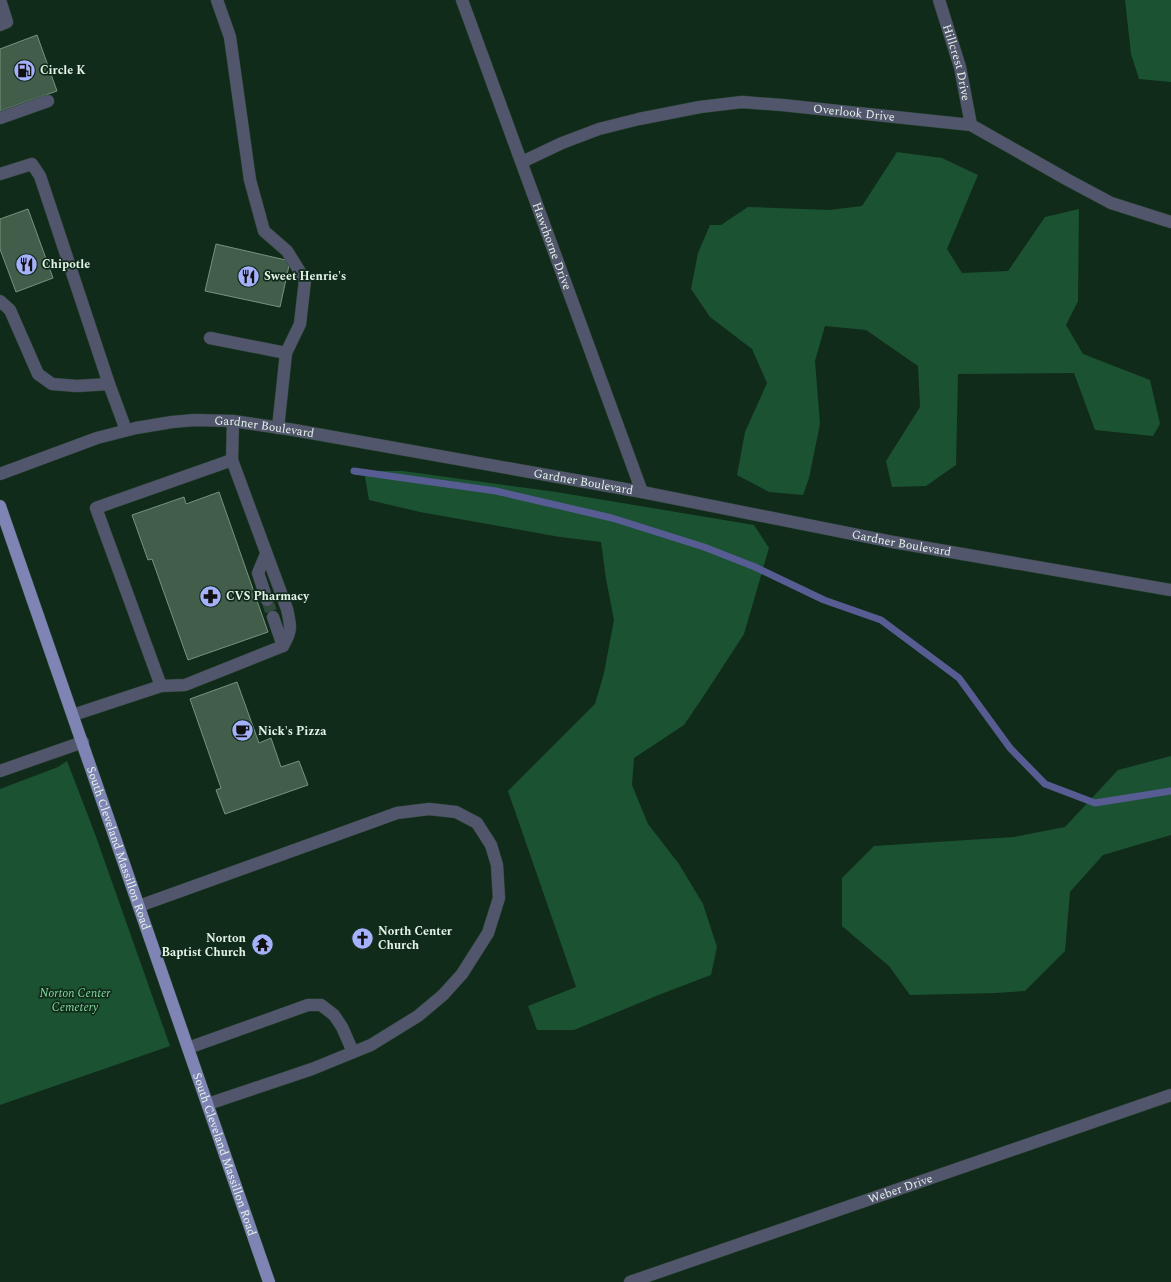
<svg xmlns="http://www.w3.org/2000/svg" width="1171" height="1282" font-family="Spectral,serif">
<rect width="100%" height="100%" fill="#112b1b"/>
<g fill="#1b5231">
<polygon points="1125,0 1171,0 1171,82 1139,79 1131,54"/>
<polygon points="897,152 942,158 978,175 947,249 962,273 1008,271 1045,217 1079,209 1078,301 1066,325 1083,354 1150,380 1160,424 1153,436 1095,430 1074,373 958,374 956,465 926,486 892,487 886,461 920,407 918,366 866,330 825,326 815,361 820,424 809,478 803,495 769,492 737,475 745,432 767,383 752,349 710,317 691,289 698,253 710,225 721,225 748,207 829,210 862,206"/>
<polygon points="364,471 403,471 556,492 754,525 769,548 744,634 707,691 684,725 634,758 632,785 648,824 679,864 703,904 717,947 711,975 661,994 574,1030 537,1030 528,1006 576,987 508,791 595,704 604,673 614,620 606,579 601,542 560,537 420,512 369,500"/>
<polygon points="1171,756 1171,835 1103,855 1070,892 1065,951 1025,991 996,993 910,995 889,966 842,926 842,878 874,846 1014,837 1065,827 1118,770"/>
<polygon points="67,761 95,834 170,1046 0,1105 0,789 58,767"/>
</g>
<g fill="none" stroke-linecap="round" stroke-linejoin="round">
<polyline stroke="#575d93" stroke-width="7" points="354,471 496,491 612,518 704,547 755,567 824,600 881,620 959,678 1010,748 1045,784 1095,803 1171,791"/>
</g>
<g fill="#425e4a" stroke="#76937e">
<polygon points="37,35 57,91 0,111 0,49"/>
<polygon points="28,209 53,278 16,292 0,249 0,219"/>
<polygon points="216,244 290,261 280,307 205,291"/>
<polygon points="219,492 268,632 188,660 152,559 148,560 132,515 184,497 186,504"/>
<polygon points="237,682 259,743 271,738 281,767 299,761 308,785 225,814 216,790 221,788 190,699"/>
</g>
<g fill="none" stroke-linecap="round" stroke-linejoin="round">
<polyline stroke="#31493a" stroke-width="12" stroke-dasharray="12 6" stroke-linecap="butt" points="267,600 273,617"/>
<defs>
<g id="minor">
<polyline points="0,0 7,22 0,25"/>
<path id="s1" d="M462 0 642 492"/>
<path id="s2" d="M939 0 960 67 971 125"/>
<polyline points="0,118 48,101"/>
<path id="s3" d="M522 162 562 143 599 129 639 119 700 107 742 102 782 105 971 125 1068 180 1111 203 1171 222"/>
<polyline points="0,174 32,164 40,176 109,384 126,430"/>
<polyline points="0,301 10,310 38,374 52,384 77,386 109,384"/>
<polyline points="210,338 286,353 300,324 305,280 287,251 264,231 250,180 230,37 217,0"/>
<polyline points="278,428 286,353"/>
<path id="s4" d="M0 474 97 438 136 428 172 422 195 420 233 421 294 430 642 492 893 542 1171 590"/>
<polyline points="266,554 258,573 267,600"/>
<polyline points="273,617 283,646"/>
<polyline points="161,686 96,508 232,460 233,421"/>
<path d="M73 715 161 686 185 685 283 646C292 631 291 626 287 609L232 460"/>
<polyline points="0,771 83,742"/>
<polyline points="139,906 397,813 429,809 456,812 477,823 491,845 497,865 499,898 488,933 462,974 443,995 418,1016 371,1045 312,1069 208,1104"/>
<polyline points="188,1048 308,1005 321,1005 334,1015 342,1027 353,1052"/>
<path id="s5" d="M630 1282 1171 1095"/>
</g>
<g id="major">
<path id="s6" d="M0 506 269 1282"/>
</g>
</defs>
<use href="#minor" stroke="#2f4738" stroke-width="13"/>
<use href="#major" stroke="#2f4738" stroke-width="13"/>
<use href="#minor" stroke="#52566d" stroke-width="12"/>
<use href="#major" stroke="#7e85b5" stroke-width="12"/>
</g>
<defs>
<symbol id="fuel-disc" viewBox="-11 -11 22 22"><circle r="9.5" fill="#a6b1fc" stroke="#112b1b"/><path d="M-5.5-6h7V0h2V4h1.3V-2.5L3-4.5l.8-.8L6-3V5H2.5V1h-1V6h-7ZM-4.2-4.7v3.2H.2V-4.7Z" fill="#111"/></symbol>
<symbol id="restaurant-disc" viewBox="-11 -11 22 22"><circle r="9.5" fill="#a6b1fc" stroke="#112b1b"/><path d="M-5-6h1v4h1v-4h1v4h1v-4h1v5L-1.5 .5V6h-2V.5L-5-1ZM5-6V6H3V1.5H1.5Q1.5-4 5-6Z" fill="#111"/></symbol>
<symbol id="pharmacy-disc" viewBox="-11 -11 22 22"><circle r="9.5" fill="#a6b1fc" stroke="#112b1b"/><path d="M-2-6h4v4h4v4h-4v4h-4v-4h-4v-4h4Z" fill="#111"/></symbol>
<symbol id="cafe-disc" viewBox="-11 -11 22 22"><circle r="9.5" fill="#a6b1fc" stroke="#112b1b"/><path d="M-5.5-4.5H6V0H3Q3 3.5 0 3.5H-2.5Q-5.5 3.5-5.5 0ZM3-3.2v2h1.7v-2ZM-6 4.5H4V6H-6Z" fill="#111"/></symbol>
<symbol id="church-disc" viewBox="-11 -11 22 22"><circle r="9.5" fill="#a6b1fc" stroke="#112b1b"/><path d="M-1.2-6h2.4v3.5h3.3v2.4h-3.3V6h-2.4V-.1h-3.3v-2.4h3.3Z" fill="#111"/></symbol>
<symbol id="temple-disc" viewBox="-11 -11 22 22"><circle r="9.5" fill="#a6b1fc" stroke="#112b1b"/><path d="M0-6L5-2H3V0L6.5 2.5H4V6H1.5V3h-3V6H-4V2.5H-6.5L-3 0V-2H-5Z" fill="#111"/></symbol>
</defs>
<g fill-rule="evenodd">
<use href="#fuel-disc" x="12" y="58" width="25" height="25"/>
<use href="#restaurant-disc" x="14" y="252" width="25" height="25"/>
<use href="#restaurant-disc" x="236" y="264" width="25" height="25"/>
<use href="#pharmacy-disc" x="198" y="584" width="25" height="25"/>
<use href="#cafe-disc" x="230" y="718" width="25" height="25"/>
<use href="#church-disc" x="350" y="926" width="25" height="25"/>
<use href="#temple-disc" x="250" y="932" width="25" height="25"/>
</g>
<g text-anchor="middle" stroke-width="3.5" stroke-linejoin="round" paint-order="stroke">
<g font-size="12" fill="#e4f4e8" stroke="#112b1b">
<text dy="4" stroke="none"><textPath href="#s2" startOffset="65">Hillcrest Drive</textPath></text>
<text dy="4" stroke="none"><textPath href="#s3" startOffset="342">Overlook Drive</textPath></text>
<text dy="4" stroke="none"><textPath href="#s1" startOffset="262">Hawthorne Drive</textPath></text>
<text dy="4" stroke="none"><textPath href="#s4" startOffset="273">Gardner Boulevard</textPath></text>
<text dy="4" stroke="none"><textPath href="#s4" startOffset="597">Gardner Boulevard</textPath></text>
<text dy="4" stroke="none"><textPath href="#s4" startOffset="921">Gardner Boulevard</textPath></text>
<text dy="4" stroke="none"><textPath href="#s6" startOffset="362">South Cleveland Massillon Road</textPath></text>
<text dy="4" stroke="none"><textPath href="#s6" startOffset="686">South Cleveland Massillon Road</textPath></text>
<text dy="4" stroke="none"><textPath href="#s5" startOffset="286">Weber Drive</textPath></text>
</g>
<g font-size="12" font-weight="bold" fill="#e4f4e8" stroke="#112b1b" text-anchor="start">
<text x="40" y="74">Circle K</text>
<text x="42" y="268">Chipotle</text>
<text x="264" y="280">Sweet Henrie's</text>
<text x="226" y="600">CVS Pharmacy</text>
<text x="258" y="735">Nick's Pizza</text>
<text x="378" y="935">North Center<tspan x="378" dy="14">Church</tspan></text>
<text x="246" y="942" text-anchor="end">Norton<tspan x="246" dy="14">Baptist Church</tspan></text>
</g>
<g font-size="12" font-style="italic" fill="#84d9a1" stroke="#112b1b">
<text x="75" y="997">Norton Center<tspan x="75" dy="14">Cemetery</tspan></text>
</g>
</g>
</svg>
